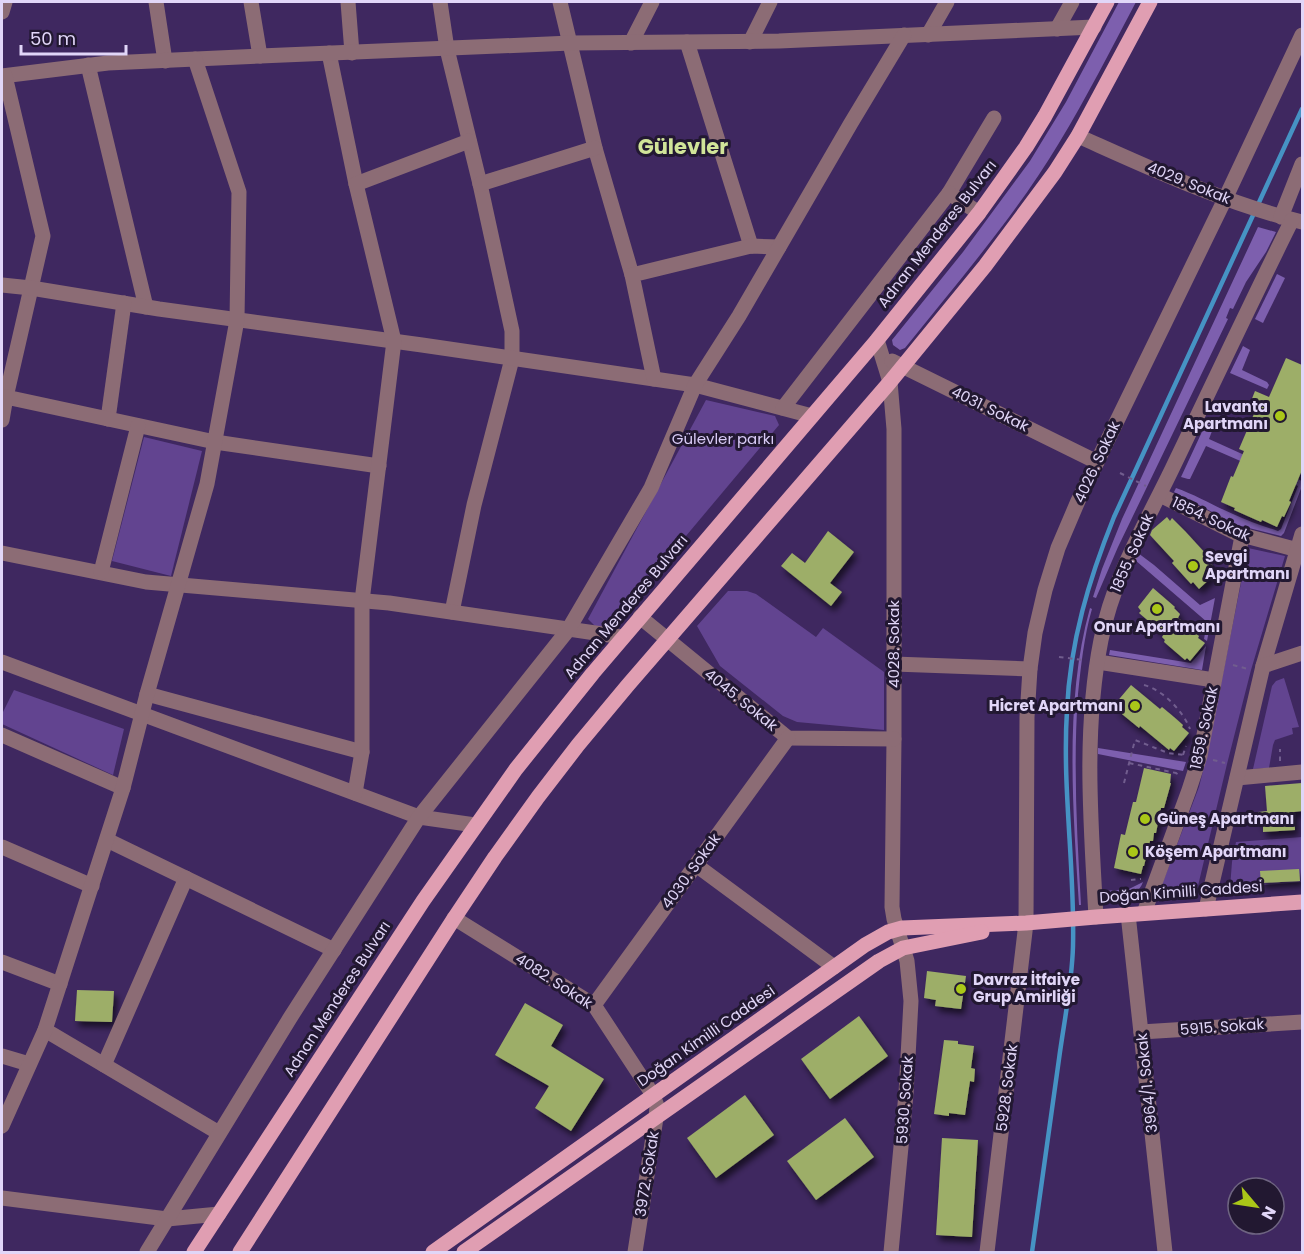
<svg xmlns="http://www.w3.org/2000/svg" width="1304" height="1254" font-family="Poppins,sans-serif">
<defs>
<filter id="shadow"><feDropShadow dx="3.5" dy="5.5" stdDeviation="3" flood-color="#0009"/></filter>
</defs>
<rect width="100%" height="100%" fill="#3f2860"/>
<g fill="#624490">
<polygon points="706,400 775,416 779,425 608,629 595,626 588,619"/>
<polygon points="144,437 202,451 171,576 112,561"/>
<polygon points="1248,548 1285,556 1251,670 1227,764 1197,890 1159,892 1199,787 1205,763"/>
<polygon points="728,591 747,591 756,594 816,637 823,628 884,672 884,730 797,722 783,716 720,666 697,626"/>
<polygon points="1284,678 1299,727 1292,728 1293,734 1275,740 1273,745 1269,768 1253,769 1272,686 1276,681"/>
<polygon points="14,690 124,729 113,775 2,724 2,714"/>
<polygon points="1302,837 1302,882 1230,888 1232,862 1236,842"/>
</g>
<g fill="#7d5fae">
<path d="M1119 2H1136C1111 49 1087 97 1059 143 1016 215 957 283 905 348L900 350 893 345 892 340 963 252 1030 161 1066 102Z"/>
<polygon points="1258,227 1276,232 1266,252 1246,282 1233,309 1230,308 1226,318 1228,319 1118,547 1096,598 1093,597 1102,569 1122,519"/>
<polygon points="1277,274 1285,278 1263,323 1255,319"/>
<polygon points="1243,346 1250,350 1242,370 1267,382 1269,385 1267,389 1230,373"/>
<path d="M1207 421 1214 423V426L1209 439 1302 481V486L1284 533 1281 536 1237 525 1174 492 1176 488C1196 495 1214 506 1233 514 1248 521 1263 526 1278 531L1281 529 1298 486 1206 446 1190 479H1188L1181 477Z"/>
<polygon points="1138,553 1154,565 1200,605 1215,598 1207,641 1204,639 1207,622 1135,560"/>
<path d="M1090 608 1092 609C1084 636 1081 666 1078 694 1073 765 1077 835 1081 905H1079C1073 810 1064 700 1090 608Z"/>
<polygon points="1206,646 1202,670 1109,655 1110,650 1191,663"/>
<polygon points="1098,748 1186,762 1183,771 1098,754"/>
<path d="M1143 882C1136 900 1119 897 1103 898V894L1105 891 1129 889Z"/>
</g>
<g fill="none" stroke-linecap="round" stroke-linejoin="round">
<path stroke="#4693c4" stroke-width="4.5" d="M1032 1252C1041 1188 1050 1123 1059 1059 1064 1022 1072 984 1073 946 1075 867 1062 789 1067 710 1070 642 1089 579 1114 517L1302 109"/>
</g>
<g fill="#9dae68" filter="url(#shadow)">
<polygon points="1286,358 1302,365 1302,470 1289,501 1291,502 1284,517 1282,516 1277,527 1262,520 1261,522 1234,510 1235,508 1221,502 1231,476 1233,477 1244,451 1239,449 1254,414 1247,411 1255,391 1269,397"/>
<polygon points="1167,517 1170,521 1172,518 1185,531 1206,554 1204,556 1215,568 1213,570 1216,573 1199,589 1193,582 1191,584 1172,563 1174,561 1150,535 1152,530"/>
<polygon points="828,531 854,552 830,583 842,592 831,606 781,566 792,553 805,563"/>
<polygon points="1153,588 1175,607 1174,608 1180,614 1178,618 1199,636 1198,638 1205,643 1190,661 1187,658 1185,660 1164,642 1165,640 1162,637 1164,634 1139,613 1141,611 1138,607"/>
<polygon points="1131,685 1160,709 1162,707 1174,717 1183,725 1182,727 1189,733 1174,751 1170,748 1169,750 1140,726 1139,728 1117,710 1119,707 1115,704"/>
<polygon points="1144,768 1171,774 1170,783 1171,783 1164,808 1161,808 1156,833 1154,833 1153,841 1150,841 1144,866 1143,866 1141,874 1114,868 1121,834 1125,835 1133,802 1136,802"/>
<polygon points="1302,783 1302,811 1294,812 1295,830 1263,832 1263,823 1259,823 1258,812 1267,811 1265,786"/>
<polygon points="1299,869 1300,881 1261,883 1260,871"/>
<polygon points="927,971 966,976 961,1009 935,1006 936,1000 924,998"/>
<polygon points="77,990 114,991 112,1022 75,1021"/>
<polygon points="525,1003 563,1025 551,1046 604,1079 571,1131 535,1108 549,1086 495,1055"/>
<polygon points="859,1016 888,1056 830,1099 801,1059"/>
<polygon points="944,1040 958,1041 958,1044 974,1046 971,1068 975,1069 974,1082 970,1081 965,1115 949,1113 949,1116 934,1114"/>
<polygon points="745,1095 774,1135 716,1178 687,1138"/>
<polygon points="845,1118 874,1157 816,1200 787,1161"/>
<polygon points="942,1138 978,1140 972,1237 936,1235"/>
</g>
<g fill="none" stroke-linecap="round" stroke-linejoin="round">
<g stroke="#715d8e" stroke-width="2" stroke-dasharray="4.5 4.5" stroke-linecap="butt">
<polyline points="1120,473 1146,486"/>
<polyline points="1214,581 1218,574 1219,557 1223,558"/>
<polyline points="1059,657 1083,660"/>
<polyline points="1233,665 1248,669"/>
<path d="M1144 685C1163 690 1183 711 1190 729"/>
<polyline points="1183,755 1186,746"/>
<polyline points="1213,760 1225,763"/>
<polyline points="1280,761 1280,749"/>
<polyline points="1129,763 1176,773 1177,774 1176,778"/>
<polyline points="1124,783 1135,740 1168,753 1184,755"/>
<polyline points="1131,880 1141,879"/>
</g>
<g stroke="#8c6c75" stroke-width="15">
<polyline points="156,2 165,61"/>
<polyline points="251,2 260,56"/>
<polyline points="348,2 352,53"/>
<polyline points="440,2 447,49 480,184 512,331 512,359 474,505 452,612"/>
<polyline points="560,2 595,148 632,275"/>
<polyline points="2,12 5,2"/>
<polyline points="1057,29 1072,2"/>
<polyline points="928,35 947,2"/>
<polyline points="687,42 751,246"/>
<polyline points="750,42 770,2"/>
<polyline points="631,43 652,2"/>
<polyline points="329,53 356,184"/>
<polyline points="88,65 146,307"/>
<polyline points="2,76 108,63 260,56 571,43 779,41 1094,27"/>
<polyline points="5,76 43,236 6,397"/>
<path d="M1078 136C1152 169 1224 203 1302 222"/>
<polyline points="480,184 595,148"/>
<polyline points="979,213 949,193 994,118"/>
<polyline points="1281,217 1302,164"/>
<polyline points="2,285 31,288 159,309 422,345 695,385 812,416"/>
<polyline points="877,340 890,382 894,429 894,739 892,907 894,919 907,961 911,1001 906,1094 891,1252"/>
<polyline points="892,361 1097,462"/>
<polyline points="654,379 632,275 751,246 779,247"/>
<polyline points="783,408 949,193"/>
<polyline points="108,419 124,303"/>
<polyline points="2,420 6,397 215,442 379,466"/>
<polyline points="1160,495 1238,534 1298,550"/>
<polyline points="2,553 146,582 389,603 623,637"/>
<polyline points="101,572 138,426"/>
<polyline points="640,617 788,738 894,739"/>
<polyline points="2,662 419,817 475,825"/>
<polyline points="1098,662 1214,680"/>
<polyline points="894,664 1030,669"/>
<polyline points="1263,666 1302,534"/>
<polyline points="147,694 362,752"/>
<polyline points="2,735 123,788"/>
<polyline points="1237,778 1302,772"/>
<polyline points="355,793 362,752 362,601 394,341 356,184 469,141"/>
<polyline points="107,840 334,950"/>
<polyline points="2,847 92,886"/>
<polyline points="696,865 834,967"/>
<polyline points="1206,909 1263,666 1302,653"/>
<polyline points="1144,913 1189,790 1200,756 1242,536"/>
<polyline points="1128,914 1165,1252"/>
<path d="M1096 917C1091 825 1083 731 1101 640 1113 578 1145 525 1172 469 1212 386 1251 302 1292 220"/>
<polyline points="454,918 594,1005 653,1095 657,1106 656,1118 635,1252"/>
<polyline points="2,962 60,984"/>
<polyline points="594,1005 788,738"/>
<polyline points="45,1030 219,1133"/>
<polyline points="1141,1032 1302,1022"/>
<polyline points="2,1056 29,1064"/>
<polyline points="104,1065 186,878"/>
<polyline points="2,1126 45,1030 123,788 147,694 207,484 237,320 239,192 195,59"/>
<polyline points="2,1198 167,1219 219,1214"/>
<polyline points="147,1252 290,1018 419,817 568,630 651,488 695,385 739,316 851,123 904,35"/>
<polyline points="987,1252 1026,923 1027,717 1030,669 1035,633 1045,590 1058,548 1078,501 1225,199 1302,35"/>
</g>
<g stroke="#e09eb2" stroke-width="15">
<polyline points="194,1252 423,901 516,769 593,673 877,340 979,213 1026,147 1045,116 1107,2"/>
<polyline points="240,1252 453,920 495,857 538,797 578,745 628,685 890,382 985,266 1055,172 1078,136 1150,2"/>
<polyline points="433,1252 865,945 888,932 902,928 1026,923 1096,917 1302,902"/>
<polyline points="464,1252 879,961 903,948 982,932"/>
</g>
</g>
<g fill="#aac718" stroke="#221831" stroke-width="2">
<circle cx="1280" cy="416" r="6"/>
<circle cx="1193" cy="566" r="6"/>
<circle cx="1157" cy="609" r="6"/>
<circle cx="1135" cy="706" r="6"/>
<circle cx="1145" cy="819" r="6"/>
<circle cx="1133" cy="852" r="6"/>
<circle cx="961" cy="989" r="6"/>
</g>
<g text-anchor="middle" stroke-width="6" stroke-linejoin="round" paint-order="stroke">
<g font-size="15" fill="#e1d6f8" stroke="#221831">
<text transform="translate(1189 183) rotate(22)" y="5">4029. Sokak</text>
<text transform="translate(937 234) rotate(-52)" y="5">Adnan Menderes Bulvarı</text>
<text transform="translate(990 409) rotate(26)" y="5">4031. Sokak</text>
<text transform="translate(1097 462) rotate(-65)" y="5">4026. Sokak</text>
<text transform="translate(1211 519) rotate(25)" y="5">1854. Sokak</text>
<text transform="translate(1132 553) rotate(-66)" y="5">1855. Sokak</text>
<text transform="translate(626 607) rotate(-50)" y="5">Adnan Menderes Bulvarı</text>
<text transform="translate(894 644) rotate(-90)" y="5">4028. Sokak</text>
<text transform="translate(741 700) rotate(39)" y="5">4045. Sokak</text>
<text transform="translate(1204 728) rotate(-78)" y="5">1859. Sokak</text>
<text transform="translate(691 871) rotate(-54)" y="5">4030. Sokak</text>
<text transform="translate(1181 892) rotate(-4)" y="5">Doğan Kimilli Caddesi</text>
<text transform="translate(554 981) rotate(33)" y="5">4082. Sokak</text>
<text transform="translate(337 999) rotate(-57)" y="5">Adnan Menderes Bulvarı</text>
<text transform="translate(1222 1027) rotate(-4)" y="5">5915. Sokak</text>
<text transform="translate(706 1036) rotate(-35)" y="5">Doğan Kimilli Caddesi</text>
<text transform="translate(1147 1083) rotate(-96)" y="5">3964/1. Sokak</text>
<text transform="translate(1007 1088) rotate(-83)" y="5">5928. Sokak</text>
<text transform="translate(905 1100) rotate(-86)" y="5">5930. Sokak</text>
<text transform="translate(647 1174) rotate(-81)" y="5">3972. Sokak</text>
</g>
<g font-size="15" font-weight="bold" fill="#e1d6f8" stroke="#221831" text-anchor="start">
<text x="1268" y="412" text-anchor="end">Lavanta<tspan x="1268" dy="17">Apartmanı</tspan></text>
<text x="1205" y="562">Sevgi<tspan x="1205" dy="17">Apartmanı</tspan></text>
<text x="1157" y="632" text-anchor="middle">Onur Apartmanı</text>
<text x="1123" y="711" text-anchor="end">Hicret Apartmanı</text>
<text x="1157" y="824">Güneş Apartmanı</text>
<text x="1145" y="857">Köşem Apartmanı</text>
<text x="973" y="985">Davraz İtfaiye<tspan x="973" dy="17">Grup Amirliği</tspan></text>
</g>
<g font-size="15" fill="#d9cbf6" stroke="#221831">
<text x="723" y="444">Gülevler parkı</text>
</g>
<g font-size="21" font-weight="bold" fill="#d1e499" stroke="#221831">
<text x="683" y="154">Gülevler</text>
</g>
</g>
<rect width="1304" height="1254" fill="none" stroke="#e1d6f8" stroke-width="6"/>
<g transform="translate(1256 1206) rotate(119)"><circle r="28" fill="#221831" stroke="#6e6481" stroke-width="1.5"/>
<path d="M0-4.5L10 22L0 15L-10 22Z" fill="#aac718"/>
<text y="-9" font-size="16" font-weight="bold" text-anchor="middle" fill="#e1d6f8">N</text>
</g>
<path d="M21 45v9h105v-9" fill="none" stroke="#e1d6f8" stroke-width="3"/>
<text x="30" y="45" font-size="18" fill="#e1d6f8" stroke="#221831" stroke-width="4.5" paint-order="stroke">50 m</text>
</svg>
